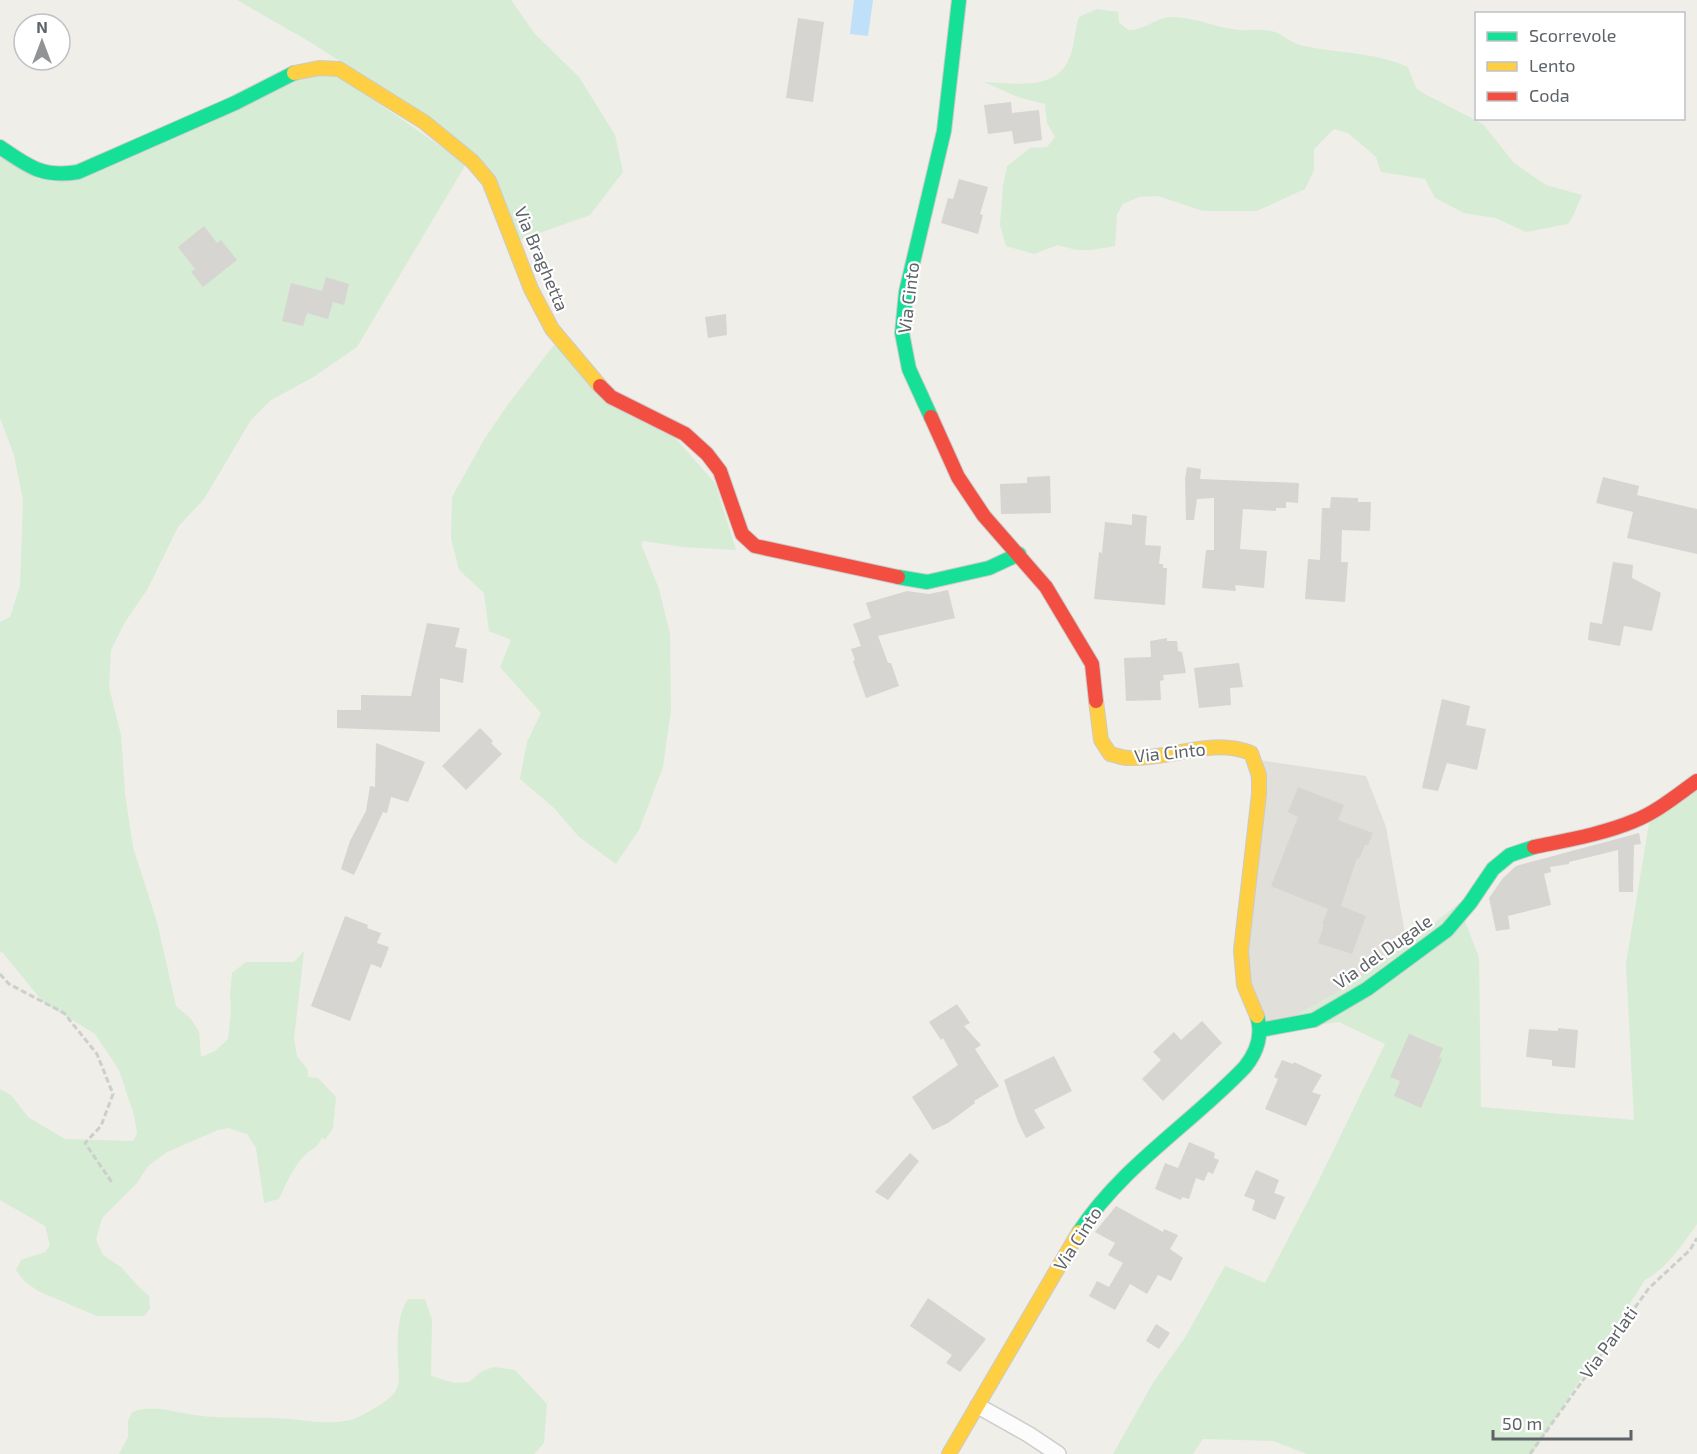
<svg xmlns="http://www.w3.org/2000/svg" width="1697" height="1454" font-family="'Exo 2',sans-serif">
<rect width="100%" height="100%" fill="#efeee9"/>
<polygon fill="#e0dfda" points="1245,758 1366,776 1386,827 1407,945 1342,990 1266,1032 1233,947 1253,787"/>
<g fill="#d7ecd4">
<polygon points="237,0 511,0 535,34 579,77 615,135 623,172 590,215 520,240 495,180 424,115 310,42"/>
<path d="M1097 9 1118 12 1119 22 1128 30C1144 31 1156 17 1171 17 1195 17 1216 28 1239 30 1249 31 1261 28 1271 31 1281 33 1290 42 1300 45 1337 54 1372 51 1408 67L1416 88 1423 93 1483 124 1514 163 1546 185 1582 195 1573 216 1568 224 1526 232 1495 218 1464 213 1435 198 1425 179 1381 172 1376 157 1348 133 1334 129 1314 149V170L1305 189 1257 211H1203L1158 196 1139 197 1123 204 1117 214 1115 246 1092 250H1076L1058 245 1034 254 1006 246 1000 225 1003 186 1007 166 1030 148 1047 147 1055 137 1047 123 1045 104 1018 97 984 82C1010 83 1052 91 1067 63 1075 50 1074 31 1079 17Z"/>
<path d="M319 62 466 164 357 347 312 378 271 400 251 420 204 499 178 527 147 590 125 622 111 650 109 687 121 735 125 793 133 847 157 922 176 1006 191 1019 199 1032 201 1057 215 1051 228 1039 231 1011 230 995 232 973 246 962H294L304 951 294 1039 297 1056 308 1070V1077L318 1078 336 1097 333 1128 325 1140 322 1138C315 1151 313 1147 305 1155 293 1167 286 1184 279 1199L264 1203 256 1148 247 1134 228 1128 218 1130 167 1152 148 1166 137 1183 102 1218 96 1240 103 1255 121 1267 139 1287 149 1296 150 1309 144 1316H97L38 1291 24 1281 16 1270 21 1260 45 1252 50 1245 45 1226 0 1200V1089L11 1095 28 1117 65 1139 133 1141 137 1134 134 1115 119 1070 95 1034 43 1002 3 953 0 952V622L10 617 20 586 23 500 14 455 0 418V156L39 179Z"/>
<polygon points="554,345 676,439 715,483 736,550 683,547 643,541 641,544 659,589 670,634 671,710 663,767 639,830 616,864 579,837 554,808 520,779 527,742 541,713 500,667 511,640 489,631 484,593 459,570 451,538 452,497 485,438 509,403"/>
<path d="M1697 788V1224C1683 1244 1667 1268 1645 1280L1532 1454H1307L1273 1441 1203 1439 1193 1454H1113L1153 1383 1186 1336 1225 1266 1265 1283 1319 1180 1385 1044 1339 1022 1266 1032 1342 990 1407 945 1458 904 1479 957 1481 1107 1634 1120 1626 964 1649 823Z"/>
<path d="M408 1299H425L432 1320 431 1376 455 1383 469 1382 482 1371 494 1367 515 1370 547 1404 544 1443 534 1454H119L128 1437V1421L132 1412C156 1404 170 1412 194 1415 220 1419 246 1417 272 1418 298 1418 328 1427 354 1419 362 1416 391 1400 395 1392 401 1383 398 1370 398 1360 397 1341 397 1315 408 1299Z"/>
</g>
<polygon fill="#bfe0f8" points="854,0 873,0 868,36 850,34"/>
<g fill="#d6d5d2">
<polygon points="798,18 824,22 813,102 786,98"/>
<polygon points="1011,102 1012,113 1039,110 1042,140 1014,144 1012,131 988,134 984,105"/>
<polygon points="959,179 988,187 980,214 983,215 978,234 941,223 948,198 953,199"/>
<polygon points="204,226 217,243 221,240 237,260 203,287 191,272 195,269 178,247"/>
<polygon points="326,277 349,284 344,305 333,302 328,319 307,313 303,326 282,321 291,283 322,291"/>
<polygon points="726,314 727,335 708,338 705,317"/>
<polygon points="1187,467 1201,469 1200,479 1299,483 1298,503 1286,502 1286,508 1276,508 1276,511 1243,509 1240,549 1267,551 1264,588 1235,585 1236,591 1202,588 1206,550 1214,550 1214,498 1197,499 1194,520 1186,520 1185,479"/>
<polygon points="1050,476 1051,513 1001,514 1000,484 1027,483 1027,477"/>
<polygon points="1603,477 1639,486 1637,495 1697,509 1697,554 1627,538 1633,512 1596,503"/>
<polygon points="1331,497 1358,498 1358,502 1371,502 1370,531 1342,530 1341,562 1348,562 1345,602 1305,599 1308,559 1320,560 1322,508 1330,508"/>
<polygon points="1132,514 1147,516 1145,545 1161,546 1159,564 1163,564 1163,568 1167,568 1165,605 1094,599 1099,552 1102,553 1105,522 1132,525"/>
<polygon points="1613,562 1633,565 1632,578 1661,593 1652,631 1624,626 1620,646 1588,640 1590,622 1602,624"/>
<polygon points="948,590 955,618 878,636 888,663 891,663 899,686 866,698 853,661 855,660 851,649 861,646 853,624 871,618 866,603 907,591 929,594"/>
<polygon points="427,623 460,628 455,647 467,649 463,683 440,678 440,732 337,728 337,710 361,710 361,695 411,696"/>
<polygon points="1167,638 1167,641 1177,641 1178,651 1182,652 1186,673 1163,675 1164,680 1160,681 1161,700 1126,701 1124,658 1151,657 1150,641"/>
<polygon points="1239,663 1243,687 1230,688 1231,705 1199,708 1194,668"/>
<polygon points="1442,699 1470,706 1466,725 1486,729 1477,770 1447,763 1438,791 1422,788"/>
<polygon points="480,728 493,741 491,743 502,754 466,790 442,766"/>
<polygon points="376,743 425,762 408,802 391,797 387,813 383,812 354,875 341,869 350,841 366,811 370,786 375,787"/>
<polygon points="1298,787 1344,805 1338,820 1373,833 1368,845 1365,845 1359,859 1357,858 1341,906 1366,916 1352,954 1318,943 1324,925 1322,924 1328,909 1271,886 1298,817 1288,812"/>
<polygon points="1639,833 1641,844 1634,845 1633,892 1619,892 1618,850 1569,862 1569,864 1550,867 1551,872 1544,874 1551,905 1508,916 1510,929 1496,931 1489,898 1503,878 1516,866"/>
<polygon points="345,916 368,925 367,928 381,933 377,943 389,947 381,968 371,964 350,1021 311,1006"/>
<polygon points="957,1004 970,1023 964,1026 981,1045 975,1049 999,1086 974,1101 975,1103 948,1123 933,1130 912,1097 958,1065 943,1038 941,1040 929,1022"/>
<polygon points="1202,1021 1222,1043 1163,1101 1142,1079 1161,1060 1153,1052 1174,1032 1181,1040"/>
<polygon points="1558,1028 1578,1030 1575,1068 1552,1066 1552,1060 1526,1057 1529,1029 1558,1031"/>
<polygon points="1409,1034 1443,1048 1439,1058 1442,1059 1421,1108 1394,1096 1400,1081 1390,1077"/>
<polygon points="1054,1056 1072,1091 1034,1110 1045,1128 1026,1138 1018,1122 1004,1080"/>
<polygon points="1282,1060 1293,1064 1294,1062 1322,1075 1312,1092 1321,1095 1306,1126 1265,1109 1278,1079 1274,1077"/>
<polygon points="1189,1142 1215,1153 1214,1158 1219,1160 1213,1174 1208,1172 1204,1181 1196,1178 1189,1199 1182,1197 1181,1200 1155,1189 1165,1163 1178,1168"/>
<polygon points="910,1153 919,1161 888,1200 875,1192"/>
<polygon points="1256,1170 1279,1180 1274,1193 1285,1197 1275,1220 1252,1210 1255,1200 1244,1196"/>
<polygon points="1116,1206 1163,1232 1164,1229 1178,1235 1170,1249 1183,1258 1171,1281 1158,1275 1147,1294 1130,1284 1115,1310 1089,1296 1097,1281 1109,1287 1123,1263 1108,1255 1115,1243 1095,1232"/>
<polygon points="928,1298 986,1339 960,1372 946,1363 952,1355 910,1326"/>
<polygon points="1156,1324 1170,1333 1159,1349 1146,1341"/>
</g>
<g fill="none" stroke-linecap="round" stroke-linejoin="round">
<defs>
<polyline id="street" points="978,1406 1028,1434 1058,1454"/>
<g id="fast">
<path d="M0 147C28 166 42 178 78 172L235 103 294 73"/>
<polyline points="931,417 909,369 902,333 906,292 944,131 959,0"/>
<polyline points="898,577 927,582 989,568 1019,554"/>
<polyline points="1260,1030 1314,1020 1367,989 1447,930 1470,903 1493,869 1510,855 1534,847"/>
<path d="M1079 1232C1122 1166 1192 1123 1245 1067 1257 1052 1263 1034 1257 1016"/>
</g>
<g id="slow">
<polyline points="294,73 319,68 339,69 424,122 472,161 489,181 531,289 552,329 600,386"/>
<path d="M1096 701 1101 740 1110 754C1116 755 1122 758 1129 758 1171 760 1210 737 1251 753L1259 775V794L1241 951 1244 985 1257 1016"/>
<polyline points="949,1454 1079,1232"/>
</g>
<g id="jam">
<polyline points="600,386 611,397 685,434 707,454 720,471 742,534 755,546 898,577"/>
<polyline points="931,417 958,477 984,516 1046,587 1092,664 1096,701"/>
<path d="M1534 847C1567 840 1603 834 1634 821 1657 812 1677 795 1697 781"/>
</g>
</defs>
<use href="#street" stroke="#cccccb" stroke-width="18"/>
<use href="#fast" stroke="#cbcbca" stroke-width="16"/>
<use href="#slow" stroke="#cbcbca" stroke-width="16"/>
<use href="#jam" stroke="#cbcbca" stroke-width="16"/>
<g stroke="#cbd0cb" stroke-width="3" stroke-dasharray="6 3" stroke-linecap="butt">
<polyline points="0,974 9,984 64,1013 97,1054 113,1094 101,1126 85,1143 113,1184"/>
<polyline points="1530,1454 1649,1288 1690,1250 1697,1238"/>
</g>
<use href="#street" stroke="#fdfcfc" stroke-width="15"/>
<use href="#fast" stroke="#16e098" stroke-width="14"/>
<use href="#slow" stroke="#ffcf43" stroke-width="14"/>
<use href="#jam" stroke="#f24e42" stroke-width="14"/>
</g>
<g text-anchor="middle" stroke-width="4.5" stroke-linejoin="round" paint-order="stroke">
<g font-size="18" fill="#5e6368" stroke="#fff">
<text transform="translate(541 259) rotate(67)" y="6">Via Braghetta</text>
<text transform="translate(909 298) rotate(-83)" y="6">Via Cinto</text>
<text transform="translate(1170 753) rotate(-6)" y="6">Via Cinto</text>
<text transform="translate(1383 952) rotate(-35)" y="6">Via del Dugale</text>
<text transform="translate(1078 1239) rotate(-57)" y="6">Via Cinto</text>
<text transform="translate(1609 1343) rotate(-54)" y="6">Via Parlati</text>
</g>
</g>
<rect x="1475" y="12" width="210" height="108" fill="#ffffff" stroke="#bfc1c3" stroke-width="1.5"/>
<rect x="1487" y="32" width="30" height="9" fill="#16e098" stroke="#bfc1c3" stroke-width="1.5"/>
<text x="1529" y="42" font-size="18" fill="#5e6368">Scorrevole</text>
<rect x="1487" y="62" width="30" height="9" fill="#ffcf43" stroke="#bfc1c3" stroke-width="1.5"/>
<text x="1529" y="72" font-size="18" fill="#5e6368">Lento</text>
<rect x="1487" y="92" width="30" height="9" fill="#f24e42" stroke="#bfc1c3" stroke-width="1.5"/>
<text x="1529" y="102" font-size="18" fill="#5e6368">Coda</text>
<g transform="translate(42 42)"><circle r="28" fill="#ffffff" stroke="#bfc1c3" stroke-width="1.5"/>
<path d="M0-4.5L10 22L0 15L-10 22Z" fill="#919495"/>
<text y="-9" font-size="16" font-weight="bold" text-anchor="middle" fill="#5e6368">N</text>
</g>
<path d="M1493 1430v9h138v-9" fill="none" stroke="#5e6368" stroke-width="3"/>
<text x="1502" y="1430" font-size="18" fill="#5e6368" stroke="#ffffff" stroke-width="4.5" paint-order="stroke">50 m</text>
</svg>
